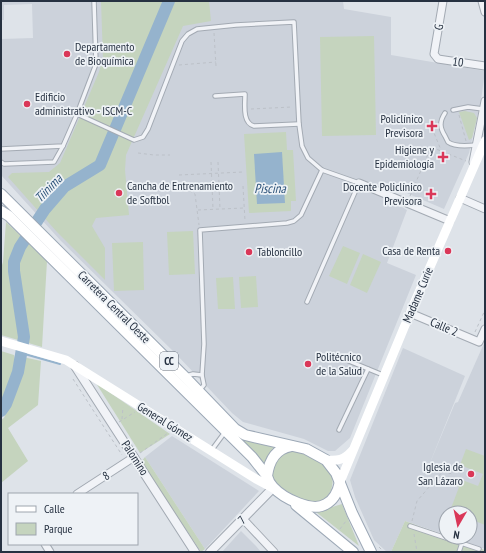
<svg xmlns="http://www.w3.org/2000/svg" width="486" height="553" font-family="'PT Sans Narrow',sans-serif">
<rect width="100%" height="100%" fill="#dee3e9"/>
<g fill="#ccd2db">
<polygon points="1,1 343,1 344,9 391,17 391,55 485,71 481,100 469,153 444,209 388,185 384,197 407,210 387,263 416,275 350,438 335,451 328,451 304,439 243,422 232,413 175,353 61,241 1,175 1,39 33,38 32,4 4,5 4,20 1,20"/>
<polygon points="485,341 485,549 451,537 470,537 470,513 446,513 446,535 405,521 391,552 387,552 374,540 355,497 350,480 403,348 465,376 427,470 455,403 458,402"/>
<polygon points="172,436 259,491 205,549 145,457"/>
<polygon points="241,531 256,546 261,552 222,552"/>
</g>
<g fill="#c5d4be">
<polygon points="101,1 209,1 211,21 183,26 126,155 125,170 129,215 96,218 92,226 105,248 105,280 57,232 8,177 12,173 49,172 60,163 99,72 103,59"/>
<polygon points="374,36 376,135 322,136 320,37"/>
<polygon points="465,111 474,113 477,118 472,138 469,140 459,112"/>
<polygon points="286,132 287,150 293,150 296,201 291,201 291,211 249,213 244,134"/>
<polygon points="6,222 47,261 42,347 1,335 1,268 3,262"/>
<polygon points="193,231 195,274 169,275 167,232"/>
<polygon points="143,242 144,290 114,291 112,243"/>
<polygon points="343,246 360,253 347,284 329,276"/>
<polygon points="363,254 381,262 367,293 350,285"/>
<polygon points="256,276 258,307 241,308 239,277"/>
<polygon points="233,277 235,309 218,309 216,278"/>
<polygon points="1,351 14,355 18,372 1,408"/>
<polygon points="23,357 41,361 38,405 8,428 28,461 1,483 1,420 4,418 17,383"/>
<polygon points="96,383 170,434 140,453"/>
<polygon points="242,440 274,447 268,455 264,465 254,452"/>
<polygon points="466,449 485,456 485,525 470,519 470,513 454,513 450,511 459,487 454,485 457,478 478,486 483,474 460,465"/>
<path d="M294 450C311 456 340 468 331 490 329 495 324 501 318 503 308 505 300 499 292 494 278 486 263 477 277 460 283 452 285 452 294 450Z"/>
<polygon points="145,457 205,549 201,552 141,462"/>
<polygon points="342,504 359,546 316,512"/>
<polygon points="405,521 446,536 446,537 485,550 485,552 391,552"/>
</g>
<polygon fill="#95b3cd" points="282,152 285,203 257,204 254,154"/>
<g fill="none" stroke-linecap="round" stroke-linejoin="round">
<polyline stroke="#95b3cd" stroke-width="2" points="21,353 60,364"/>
<polyline stroke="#95b3cd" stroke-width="12" points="1,411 6,404 18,372 24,337 14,271 14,262 20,247 45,209 64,187 100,165 169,1"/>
<defs>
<g id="service">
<path d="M215 96 245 94C245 104 242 123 254 126L299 124"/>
<polyline points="453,110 468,107 483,109"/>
<path d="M445 113C439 122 440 128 445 136 446 138 447 140 448 142 455 147 468 146 476 145"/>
<polyline points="77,114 134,140 143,137 148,129 182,41 188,34 197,29 236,25 294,22 299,124 302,146 308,158 322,170 359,183 307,302"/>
<polyline points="1,149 63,146 77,114 96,64 94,1"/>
<polyline points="1,162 4,164 54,162 63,146"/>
<polyline points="344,359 383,375"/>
<polyline points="202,375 204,344 200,230 287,223 294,221 301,215 322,170"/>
<polyline points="186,376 193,374 202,375 204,385 199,391"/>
<polyline points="339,430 368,369"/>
<polyline points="211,451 225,432"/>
<polyline points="410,526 479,549"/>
<polyline points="459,552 462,543"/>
</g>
<g id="minor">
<polyline points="443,1 434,54 438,59 485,66"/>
<polyline points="482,1 485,12"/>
<polyline points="473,162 485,101"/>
<polyline points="359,183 450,221"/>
<polyline points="460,198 485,209"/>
<polyline points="410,313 479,342 485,329"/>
<polyline points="77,494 134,457"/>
<polyline points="243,519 274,552"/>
<polyline points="45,544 50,552"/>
</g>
<g id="tertiary">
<polyline points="75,366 195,552"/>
<polyline points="210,552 273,488"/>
</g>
<g id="primary">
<polyline points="1,194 184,376 235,429 245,435 306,449 326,460 336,473 352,513 371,552"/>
<polyline points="1,211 9,216 252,457 267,476"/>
<path d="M291 446C275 449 269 461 267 476 268 480 270 484 273 487 283 498 312 513 326 504 334 500 338 491 340 482"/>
<polyline points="296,505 353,552"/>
</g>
</defs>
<use href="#service" stroke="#a3aab3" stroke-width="5.5"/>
<use href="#minor" stroke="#a3aab3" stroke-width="9"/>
<use href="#tertiary" stroke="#a3aab3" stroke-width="10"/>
<use href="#primary" stroke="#9ca8b6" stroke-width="12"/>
<g stroke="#bcc1c8" stroke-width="1" stroke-dasharray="3 3" stroke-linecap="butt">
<polyline points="214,33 216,66"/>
<polyline points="179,65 216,62"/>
<polyline points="251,109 292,107"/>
<polyline points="459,115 466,141"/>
<polyline points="432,128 441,150"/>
<polyline points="138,153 154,155 170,155"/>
<polyline points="211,162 213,209"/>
<polyline points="218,162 220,209"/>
<polyline points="179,175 243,172"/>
<polyline points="179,184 195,194 199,225"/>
<polyline points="243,186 245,221"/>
<polyline points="391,188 397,191"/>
<polyline points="410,196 431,147 466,161"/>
<polyline points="198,210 244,208"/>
<polyline points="475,332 485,310"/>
<polyline points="73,379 122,455"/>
<polyline points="122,419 123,407"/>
<polyline points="119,422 135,412"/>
<polyline points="140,453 168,433"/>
<polyline points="412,521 417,501 443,471 452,474"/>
<polyline points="340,529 346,521"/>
<polyline points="414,534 417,552"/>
<polyline points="379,547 384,552"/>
</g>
<use href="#service" stroke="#f1f3f7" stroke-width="3.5"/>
<use href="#minor" stroke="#f1f3f7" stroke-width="7"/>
<use href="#tertiary" stroke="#f1f3f7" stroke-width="8"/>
<g stroke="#fff" stroke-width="9">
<polyline points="1,341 66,360 256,479 273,488"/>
<path d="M326 460C338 461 344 460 352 451"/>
<polyline points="340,482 413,306 485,141"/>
</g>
<use href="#primary" stroke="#fff" stroke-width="10"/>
</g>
<g fill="#da3758" stroke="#eef2f6" stroke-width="1.5">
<circle cx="67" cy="54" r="4"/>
<circle cx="27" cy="104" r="4"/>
<path d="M430 120h4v4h4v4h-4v4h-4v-4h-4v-4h4z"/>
<path d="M441 151h4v4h4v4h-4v4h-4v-4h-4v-4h4z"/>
<circle cx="119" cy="193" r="4"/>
<path d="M429 188h4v4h4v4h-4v4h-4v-4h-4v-4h4z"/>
<circle cx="448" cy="251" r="4"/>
<circle cx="249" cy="252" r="4"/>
<circle cx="308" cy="364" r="4"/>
<circle cx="471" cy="474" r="4"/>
</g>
<g text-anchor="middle" stroke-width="3.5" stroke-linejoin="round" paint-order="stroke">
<rect fill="#eef2f6" stroke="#626b77" stroke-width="1" x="160" y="352" width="18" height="18" rx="3"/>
<g font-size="11" font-weight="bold" fill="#263141">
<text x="169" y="365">CC</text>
</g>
<g font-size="12" fill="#263141" stroke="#eef2f6">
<text transform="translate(439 27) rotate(-79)" y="4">G</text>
<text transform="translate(458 62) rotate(8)" y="4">10</text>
<text transform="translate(418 295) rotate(-67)" y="4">Madame Curie</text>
<text transform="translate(114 307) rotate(45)" y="4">Carretera Central Oeste</text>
<text transform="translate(444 327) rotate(23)" y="4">Calle 2</text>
<text transform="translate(165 422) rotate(32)" y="4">General Gómez</text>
<text transform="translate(135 458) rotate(57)" y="4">Palomino</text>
<text transform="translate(106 476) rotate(-33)" y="4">8</text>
<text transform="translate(242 520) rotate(-46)" y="4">7</text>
</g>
<g font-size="12" fill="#263141" stroke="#eef2f6" text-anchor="start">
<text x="75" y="51">Departamento<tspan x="75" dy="14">de Bioquímica</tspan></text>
<text x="35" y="101">Edificio<tspan x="35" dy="14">administrativo - ISCM-C</tspan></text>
<text x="423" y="123" text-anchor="end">Policlínico<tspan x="423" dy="14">Previsora</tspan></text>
<text x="434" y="154" text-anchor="end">Higiene y<tspan x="434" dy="14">Epidemiología</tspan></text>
<text x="127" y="190">Cancha de Entrenamiento<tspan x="127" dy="14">de Softbol</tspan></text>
<text x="422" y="191" text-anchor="end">Docente Policlínico<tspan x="422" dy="14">Previsora</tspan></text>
<text x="440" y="255" text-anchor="end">Casa de Renta</text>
<text x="257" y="256">Tabloncillo</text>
<text x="316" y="361">Politécnico<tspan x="316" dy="14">de la Salud</tspan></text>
<text x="463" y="471" text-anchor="end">Iglesia de<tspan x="463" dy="14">San Lázaro</tspan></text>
</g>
<g font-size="13" font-style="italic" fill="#2c5279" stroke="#eef2f6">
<text transform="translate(48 188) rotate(-46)" y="5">Tíinima</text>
<text x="270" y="193">Piscina</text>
</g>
</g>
<rect width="486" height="553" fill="none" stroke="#263141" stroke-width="4"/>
<rect x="8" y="493" width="130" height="52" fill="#eef2f6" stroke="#9ea5ae"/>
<rect x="16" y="506" width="20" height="6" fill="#ffffff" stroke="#9ea5ae"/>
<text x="44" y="513" font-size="12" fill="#263141">Calle</text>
<rect x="16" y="523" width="20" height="12" fill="#c5d4be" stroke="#9ea5ae"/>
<text x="44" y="533" font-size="12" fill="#263141">Parque</text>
<g transform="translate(458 525) rotate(189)"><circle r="19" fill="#eef2f6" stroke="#9ea5ae"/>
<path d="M0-3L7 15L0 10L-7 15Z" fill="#da3758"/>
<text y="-6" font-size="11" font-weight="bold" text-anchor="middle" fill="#263141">N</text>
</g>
</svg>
